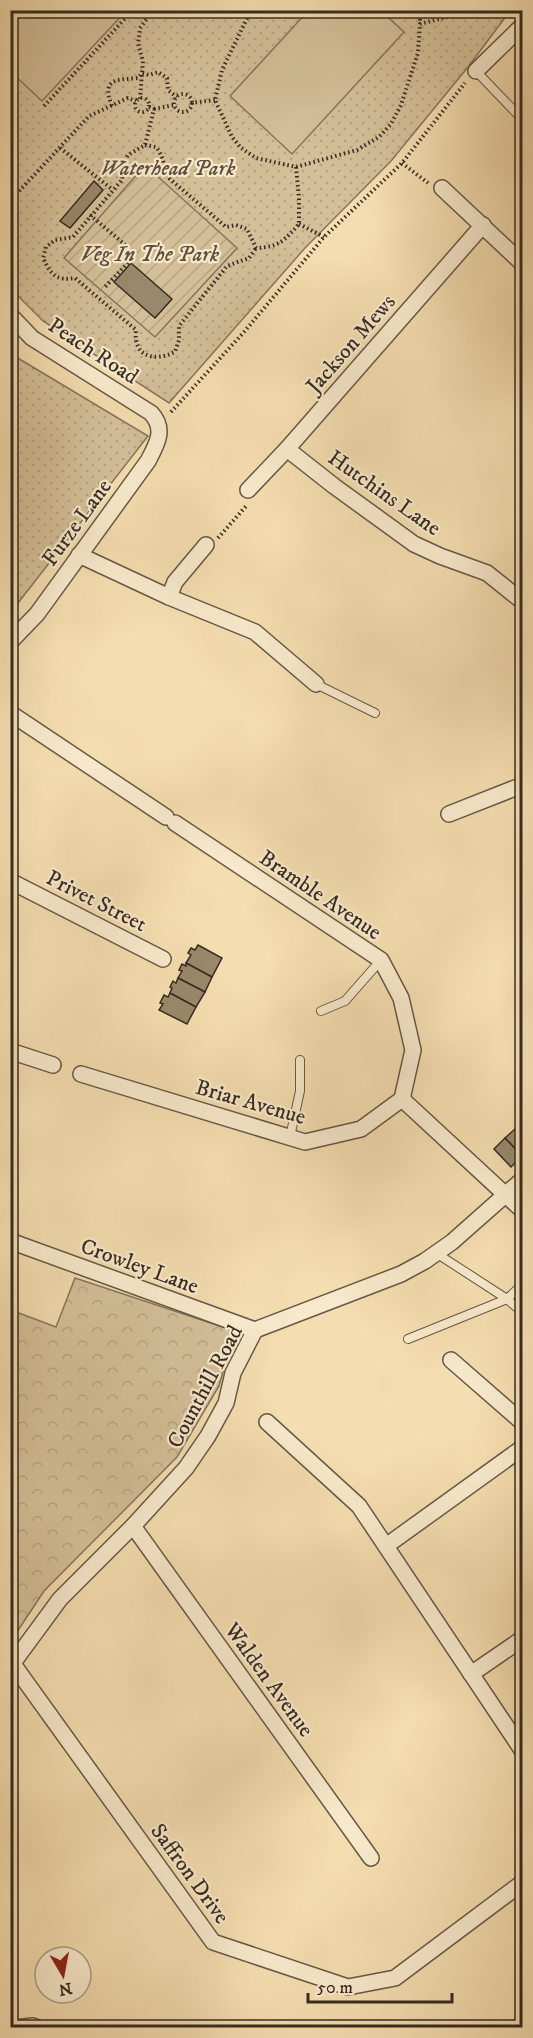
<svg xmlns="http://www.w3.org/2000/svg" width="533" height="2038" font-family="'IM FELL DW Pica',serif">
<defs>
<pattern id="grass-dots" width="8" height="8" patternUnits="userSpaceOnUse" patternTransform="scale(1.5)"><rect width="8" height="8" fill="#d4bf98"/><path d="M2 2h.1M6 6h.1" fill="none" stroke="#b7a483" stroke-width="1.8" stroke-linecap="round"/></pattern>
<pattern id="forest-crowns" width="20" height="18" patternUnits="userSpaceOnUse" patternTransform="scale(1.5)"><rect width="20" height="18" fill="#d4bf98"/><path d="M2 6a3 3 0 1 1 6 0M12 15a3 3 0 1 1 6 0" fill="none" stroke="#b7a483"/></pattern>
<pattern id="garden-furrows" width="10" height="10" patternUnits="userSpaceOnUse" patternTransform="scale(1.5)"><rect width="10" height="10" fill="#d4bf98"/><path d="M-1 1l2-2M0 10L10 0M9 11l2-2" fill="none" stroke="#b7a483"/></pattern>
</defs>
<rect width="100%" height="100%" fill="#f4ddb0"/>
<filter id="stains"><feTurbulence type="fractalNoise" baseFrequency=".00333" numOctaves="4"/><feColorMatrix values="0 0 0 0 .2 0 0 0 0 .09 0 0 0 0 .02 0 0 0 .5 -.17"/></filter>
<radialGradient id="worn" r=".72"><stop offset=".6" stop-color="#630" stop-opacity="0"/><stop offset="1" stop-color="#630" stop-opacity=".3"/></radialGradient>
<g fill="url(#grass-dots)" stroke="#86755c" stroke-width="1.5">
<polygon points="10,11 510,11 468,67 391,161 305,248 169,403 43,321 11,289"/>
<polygon points="11,354 148,436 11,612"/>
</g>
<polygon fill="url(#forest-crowns)" stroke="#86755c" stroke-width="1.5" points="75,1278 235,1331 219,1386 177,1457 44,1591 11,1641 11,1310 56,1327"/>
<polygon fill="url(#garden-furrows)" stroke="#86755c" stroke-width="1.5" points="145,165 237,248 155,337 64,258"/>
<g fill="#d4bf98" stroke="#86755c" stroke-width="1.5">
<polygon points="10,11 11,10 126,11 42,101 11,72"/>
<polygon points="308,11 381,11 404,32 292,154 230,96"/>
</g>
<g fill="#99886b" stroke="#372b21" stroke-width="1.5">
<polygon points="94,181 103,190 70,228 60,221"/>
<polygon points="131,263 172,299 155,318 114,282"/>
<polygon points="198,945 222,958 212,977 186,963 191,955 188,953 191,948 195,950"/>
<polygon points="186,963 212,977 205,992 178,978 182,971 179,970 182,964 186,966"/>
<polygon points="178,978 205,992 196,1007 170,993 172,988 170,987 173,981 176,983"/>
<polygon points="170,993 196,1007 187,1024 159,1010 163,1004 160,1003 164,995 168,997"/>
<polygon points="522,1122 522,1138 515,1129"/>
<polygon points="515,1129 522,1138 522,1156 505,1138"/>
<polygon points="505,1138 522,1156 511,1167 494,1149"/>
</g>
<g fill="none" stroke-linecap="round" stroke-linejoin="round">
<defs>
<g id="lane">
<polyline points="476,71 522,119"/>
<polyline points="316,684 375,713"/>
<polyline points="321,1011 345,1001 381,960"/>
<polyline points="290,1137 300,1091 300,1060"/>
<polyline points="436,1253 507,1299 522,1312"/>
<polyline points="408,1339 507,1299 522,1285"/>
</g>
<g id="street">
<polyline points="476,71 522,26"/>
<polyline points="442,188 522,263"/>
<path d="M10 315 32 338 151 413C166 429 157 444 148 461L37 614 10 642"/>
<polyline points="287,449 334,486 414,544 440,556 487,573 522,601"/>
<polyline points="248,490 287,449 483,225"/>
<polyline points="79,555 169,597 255,632 316,684"/>
<polyline points="169,597 175,582 206,545"/>
<polyline points="10,713 166,817"/>
<polyline points="449,814 515,788 522,789"/>
<polyline points="175,823 381,960 401,998 413,1050 402,1099"/>
<polyline points="10,881 163,959"/>
<polyline points="10,1051 53,1065"/>
<polyline points="81,1074 305,1142 361,1129 402,1099"/>
<polyline points="402,1099 522,1210"/>
<polyline points="10,1241 255,1330"/>
<polyline points="451,1360 522,1422"/>
<polyline points="267,1422 359,1506 522,1750"/>
<polyline points="133,1526 371,1858"/>
<polyline points="386,1546 522,1448"/>
<polyline points="13,1664 213,1942 348,1987 395,1978 522,1883"/>
<polyline points="10,1667 60,1599 133,1526 186,1468 208,1436 226,1403 233,1373 255,1330 401,1274 425,1261 452,1242 522,1180"/>
<polyline points="471,1674 522,1639"/>
<polyline points="15,2028 33,2026 38,2028"/>
</g>
</defs>
<use href="#lane" stroke="#665845" stroke-width="10"/>
<use href="#street" stroke="#665845" stroke-width="18"/>
<g stroke="#372b21" stroke-width="4" stroke-dasharray="1.5 3" stroke-linecap="butt">
<polyline points="251,10 222,70 215,100 232,137 241,148 256,158 296,167 357,150 379,137 391,124 401,105 418,53 420,24 451,16 460,10"/>
<polyline points="420,10 420,24"/>
<circle cx="183" cy="103" r="9"/>
<circle cx="142" cy="105" r="7"/>
<polyline points="140,99 143,61 138,44 140,28 149,16 157,10"/>
<polyline points="191,103 215,100"/>
<polyline points="44,106 133,10"/>
<path d="M112 106C100 77 119 80 138 78L142 73 149 75 158 72 167 78 168 90 177 97"/>
<path d="M149 107 154 109 145 145 128 155 123 163 122 180 73 237 55 240 46 247 43 258C51 275 56 281 75 278L136 330C133 357 154 362 175 352L179 340V326L227 266 249 258 256 248"/>
<polyline points="154,109 174,105"/>
<path d="M145 145 156 147C165 158 163 168 170 179L226 227 236 225 247 229 256 248C279 247 284 241 299 224V198L296 167"/>
<polyline points="60,148 113,190"/>
<polyline points="402,163 428,183"/>
<polyline points="10,201 89,116 128,98 136,101"/>
<polyline points="90,215 136,254 105,287"/>
<polyline points="299,224 324,237"/>
<polyline points="171,412 244,332 324,237 402,163 465,83"/>
<polyline points="218,538 247,505"/>
</g>
<use href="#lane" stroke="#f8e9cc" stroke-width="8"/>
<use href="#street" stroke="#f8e9cc" stroke-width="15"/>
</g>
<g text-anchor="middle" stroke-width="4.5" stroke-linejoin="round" paint-order="stroke">
<g font-size="22" font-style="italic" fill="#5e503f" stroke="#f8e9cc">
<text x="168" y="175">Waterhead Park</text>
<text x="150" y="261">Veg In The Park</text>
</g>
<g font-size="22" fill="#372b21" stroke="#f8e9cc">
<text transform="translate(350 343) rotate(-49)" y="8">Jackson Mews</text>
<text transform="translate(94 350) rotate(33)" y="8">Peach Road</text>
<text transform="translate(385 492) rotate(35)" y="8">Hutchins Lane</text>
<text transform="translate(76 522) rotate(-54)" y="8">Furze Lane</text>
<text transform="translate(321 894) rotate(34)" y="8">Bramble Avenue</text>
<text transform="translate(97 900) rotate(27)" y="8">Privet Street</text>
<text transform="translate(251 1101) rotate(16)" y="8">Briar Avenue</text>
<text transform="translate(140 1265) rotate(20)" y="8">Crowley Lane</text>
<text transform="translate(204 1386) rotate(-62)" y="8">Counthill Road</text>
<text transform="translate(270 1679) rotate(54)" y="8">Walden Avenue</text>
<text transform="translate(191 1873) rotate(54)" y="8">Saffron Drive</text>
</g>
</g>
<rect width="533" height="2038" fill="none" stroke="#f4ddb0" stroke-width="36"/>
<rect x="12" y="12" width="509" height="2014" fill="none" stroke="#372b21" stroke-width="3"/>
<rect x="18" y="18" width="497" height="2002" fill="none" stroke="#372b21" stroke-width="1.5"/>
<g transform="translate(63 1975) rotate(170)"><circle r="28" fill="#f8e9cc" stroke="#ab9d88" stroke-width="1.5"/>
<path d="M0-4.5L10 22L0 15L-10 22Z" fill="#8f2418"/>
<text y="-9" font-size="16" font-weight="bold" text-anchor="middle" fill="#372b21">N</text>
</g>
<path d="M308 1993v9h144v-9" fill="none" stroke="#372b21" stroke-width="3"/>
<text x="317" y="1993" font-size="18" fill="#372b21" stroke="#f8e9cc" stroke-width="4.5" paint-order="stroke">50 m</text>
<rect width="100%" height="100%" filter="url(#stains)"/>
<rect width="100%" height="100%" fill="url(#worn)"/>
</svg>
